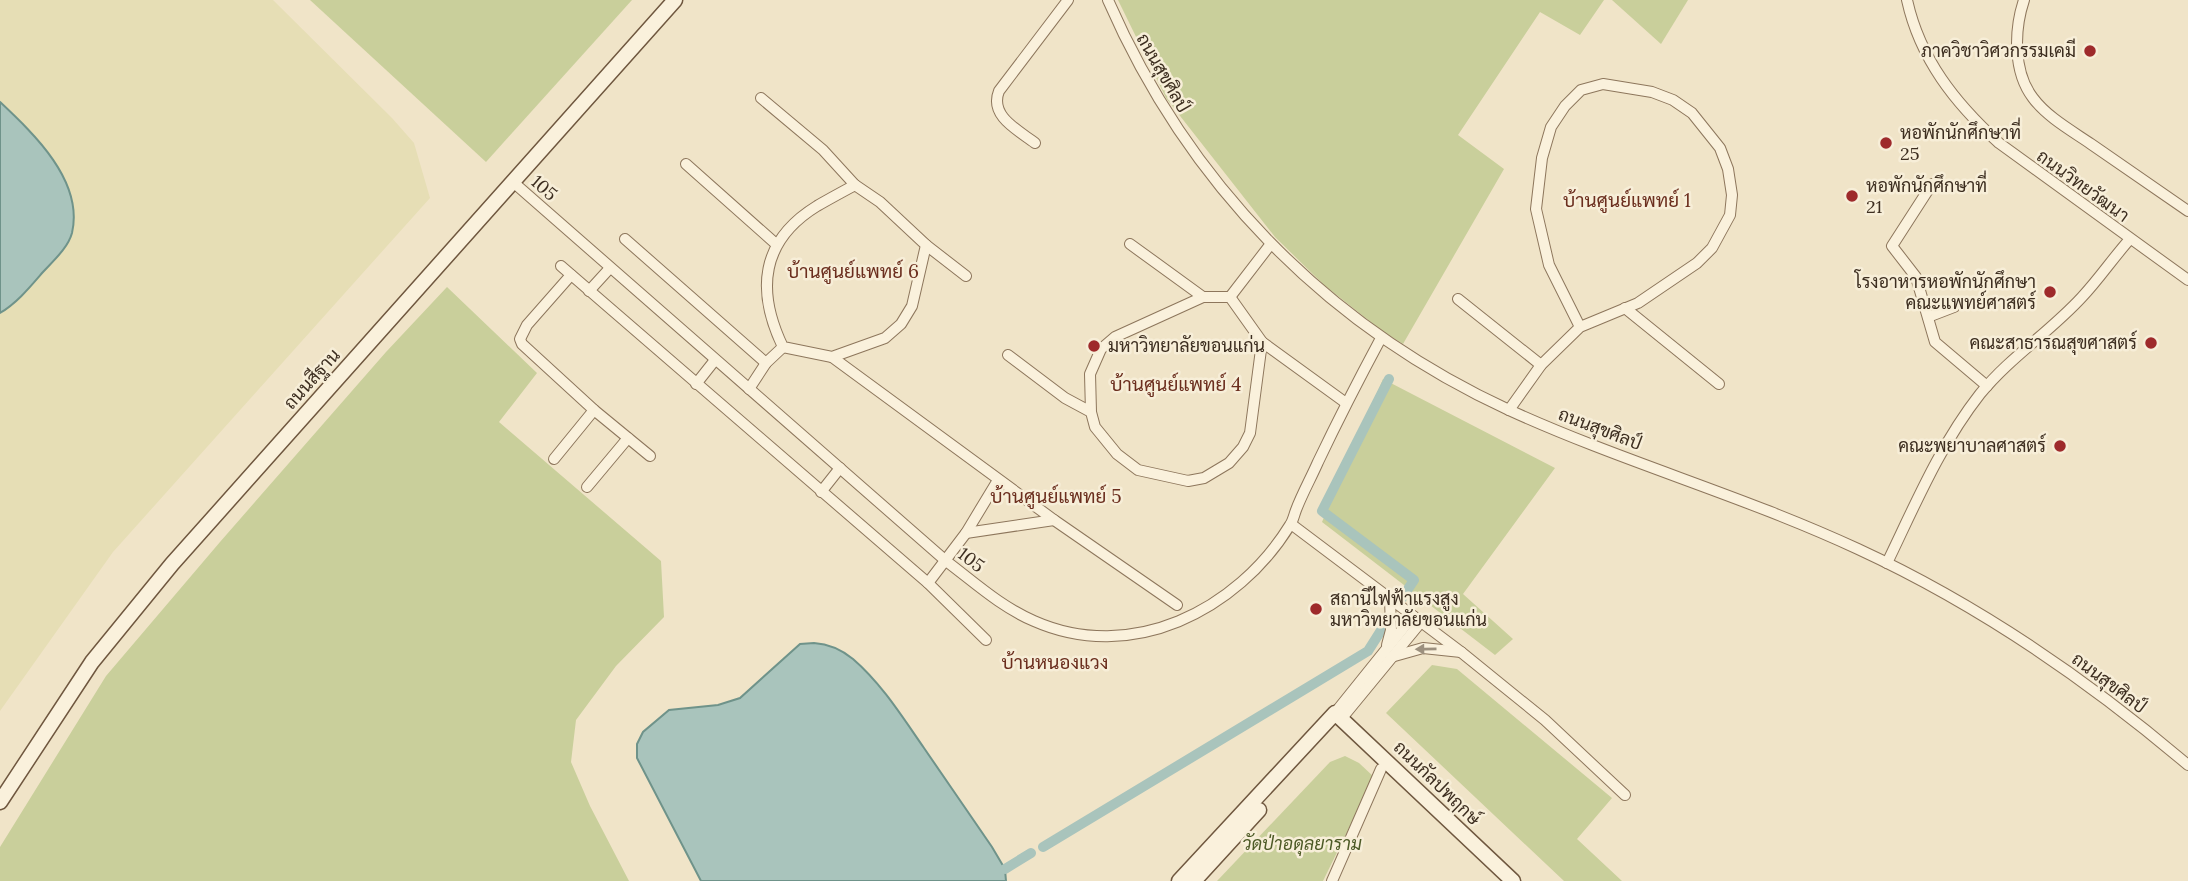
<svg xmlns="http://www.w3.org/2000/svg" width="2188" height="881" font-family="Lora,Sarabun,serif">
<rect width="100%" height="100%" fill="#f0e4c8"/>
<polygon fill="#e6deb5" points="0,0 273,0 392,118 414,143 430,198 113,552 0,711"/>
<g fill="#c9cf9b">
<polygon points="310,0 632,0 486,162"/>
<polygon points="1118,0 1604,0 1580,35 1540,12 1458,135 1504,169 1403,344 1382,331 1324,285 1275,237 1166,98"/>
<polygon points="1612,0 1688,0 1661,44"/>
<polygon points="447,287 537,373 499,422 661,561 664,617 616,666 576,720 571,762 590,806 629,881 0,881 0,847 106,676 220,542 386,352"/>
<polygon points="1383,379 1555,468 1463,594 1513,639 1495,655 1322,522"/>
<polygon points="1432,665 1457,669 1612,798 1577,839 1622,881 1564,881 1386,713"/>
<polygon points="1345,756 1359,763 1374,777 1323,881 1217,881 1330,762"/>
</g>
<g fill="#a9c4bc" stroke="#6f938a" stroke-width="2">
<path d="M0 102C34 134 84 181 72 233 68 248 53 261 43 272 30 287 17 303 0 313Z"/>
<path d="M814 643C829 644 842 650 853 659 882 684 903 718 924 748 947 781 969 814 992 847L1005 869 1006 881H701L637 758V744L643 732 669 710 718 705 740 698 800 644Z"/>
</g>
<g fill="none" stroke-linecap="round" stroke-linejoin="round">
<g stroke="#a9c4bc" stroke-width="10">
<polyline points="1389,379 1322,511 1414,580 1402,598"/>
<polyline points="1043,847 1368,651 1387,621"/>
<polyline points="1005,869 1031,853"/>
</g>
<defs>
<g id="street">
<path d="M1108 0C1188 184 1327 326 1509 410 1623 462 1744 496 1858 549 1977 604 2088 680 2188 765"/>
<path d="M1907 0C1920 59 1955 103 1999 143L2188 280"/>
<path d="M2024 0C2014 30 2013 72 2033 98 2047 117 2072 131 2091 144 2124 167 2156 189 2188 211"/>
<polyline points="761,98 823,150 855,185"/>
<path d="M1035 143C1018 130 989 116 999 91L1068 0"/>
<polyline points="686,164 776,244"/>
<path d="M513 182 946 561C974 582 1001 607 1034 621 1131 664 1237 611 1290 525 1293 521 1294 515 1296 510 1302 494 1311 478 1318 462 1338 420 1359 379 1381 338"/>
<polyline points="1932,184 1892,246 1916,277 1935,342 1987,386"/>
<path d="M855 185 880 202 926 245 912 306 901 324 885 338 832 357 783 347C756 291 760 241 817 206 829 199 842 192 855 185Z"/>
<polyline points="625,239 766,363"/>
<polyline points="1130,244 1203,297"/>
<polyline points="926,245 966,276"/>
<polyline points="561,266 928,583 986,640"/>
<polyline points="571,275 527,325 520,339 522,344 594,410 650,456"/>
<polyline points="589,291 610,268"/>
<polyline points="1230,297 1270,245"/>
<polyline points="1458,299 1541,365"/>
<polyline points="1625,308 1719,384"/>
<polyline points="1928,317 1954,307"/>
<polyline points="1262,342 1346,403"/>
<polyline points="1008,355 1065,398 1091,412 1095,427 1117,454 1138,470 1188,481 1204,478 1229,463 1243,447 1250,433 1262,342 1230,297 1203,297 1115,337 1101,349 1090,374 1091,412"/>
<polyline points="832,357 1054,520 1177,605"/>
<polyline points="696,384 715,360"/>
<polyline points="749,389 766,363 783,347"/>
<polyline points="1509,410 1541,365 1580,327 1638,303 1697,263 1712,248 1730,215 1732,195 1728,169 1720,148 1692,113 1673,100 1652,92 1603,84 1581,90 1565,106 1551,127 1542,158 1536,209 1549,265 1580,327"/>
<polyline points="554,459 594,410"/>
<polyline points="587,487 628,438"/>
<polyline points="821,492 840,468"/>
<polyline points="1291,524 1461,652 1545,720 1625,795"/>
<polyline points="966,533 1054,520"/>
<path d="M1887 563C1915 505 1940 445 1980 394 2010 357 2050 332 2082 297 2099 279 2113 258 2130 239"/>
<polyline points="928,583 966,533 998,480"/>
<polyline points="1387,645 1391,630 1390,598"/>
<polyline points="1391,657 1423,648 1461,652"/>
<polyline points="1335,713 1413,616"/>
<polyline points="1342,718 1421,622"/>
<polyline points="1332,881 1381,769"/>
</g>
<g id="secondary">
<polyline points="0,802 92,662 172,564 675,0"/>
<polyline points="1179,881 1335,713 1513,881"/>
<polyline points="1194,881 1259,810"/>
</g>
</defs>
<use href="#street" stroke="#8d765c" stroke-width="12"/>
<use href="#secondary" stroke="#6f573f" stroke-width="17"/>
<use href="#street" stroke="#faf1dc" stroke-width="10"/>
<use href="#secondary" stroke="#faf1dc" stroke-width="14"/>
</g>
<defs><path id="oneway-solid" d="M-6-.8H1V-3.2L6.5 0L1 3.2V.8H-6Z" transform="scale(1.75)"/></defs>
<use fill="#9c907e" href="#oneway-solid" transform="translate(1426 649) rotate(179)"/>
<g fill="#9e2a2b" stroke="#f7eed8" stroke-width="2.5">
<circle cx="2090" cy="51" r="7"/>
<circle cx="1886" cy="143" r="7"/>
<circle cx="1852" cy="196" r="7"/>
<circle cx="2050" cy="292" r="7"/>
<circle cx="2151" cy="343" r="7"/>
<circle cx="1094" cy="346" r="7"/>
<circle cx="2060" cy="446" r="7"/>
<circle cx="1316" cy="609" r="7"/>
</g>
<g text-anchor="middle" stroke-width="5" stroke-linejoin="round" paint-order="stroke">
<g font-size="18" fill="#3d2e20" stroke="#f7eed8" text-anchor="end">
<text x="2076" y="57">ภาควิชาวิศวกรรมเคมี</text>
<text x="1900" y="139" text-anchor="start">หอพักนักศึกษาที่<tspan x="1900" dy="21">25</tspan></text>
<text x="1866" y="192" text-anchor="start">หอพักนักศึกษาที่<tspan x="1866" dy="21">21</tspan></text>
<text x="2036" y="288">โรงอาหารหอพักนักศึกษา<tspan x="2036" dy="21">คณะแพทย์ศาสตร์</tspan></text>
<text x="2137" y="349">คณะสาธารณสุขศาสตร์</text>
<text x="1108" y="352" text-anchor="start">มหาวิทยาลัยขอนแก่น</text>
<text x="2046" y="452">คณะพยาบาลศาสตร์</text>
<text x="1330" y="605" text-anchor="start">สถานีไฟฟ้าแรงสูง<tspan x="1330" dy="21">มหาวิทยาลัยขอนแก่น</tspan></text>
</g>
<g font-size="18" fill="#3d2e20" stroke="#f7eed8">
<text transform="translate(1163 73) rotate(60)" y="6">ถนนสุขศิลป์</text>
<text transform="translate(2083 186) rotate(36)" y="6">ถนนวิทยวัฒนา</text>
<text transform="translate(544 188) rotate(41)" y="6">105</text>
<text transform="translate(312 379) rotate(-48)" y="6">ถนนสีฐาน</text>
<text transform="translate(1600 429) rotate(21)" y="6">ถนนสุขศิลป์</text>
<text transform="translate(971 560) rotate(37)" y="6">105</text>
<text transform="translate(2109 683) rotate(37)" y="6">ถนนสุขศิลป์</text>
<text transform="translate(1437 783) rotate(44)" y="6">ถนนกัลปพฤกษ์</text>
</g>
<g font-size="18" font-style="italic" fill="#4d5a26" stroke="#f7eed8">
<text x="1302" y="850">วัดป่าอดุลยาราม</text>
</g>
<g font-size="19" fill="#6b2e1e" stroke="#f7eed8">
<text x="1627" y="207">บ้านศูนย์แพทย์ 1</text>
<text x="853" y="278">บ้านศูนย์แพทย์ 6</text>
<text x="1176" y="391">บ้านศูนย์แพทย์ 4</text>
<text x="1056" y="503">บ้านศูนย์แพทย์ 5</text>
<text x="1055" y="669">บ้านหนองแวง</text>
</g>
</g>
</svg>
